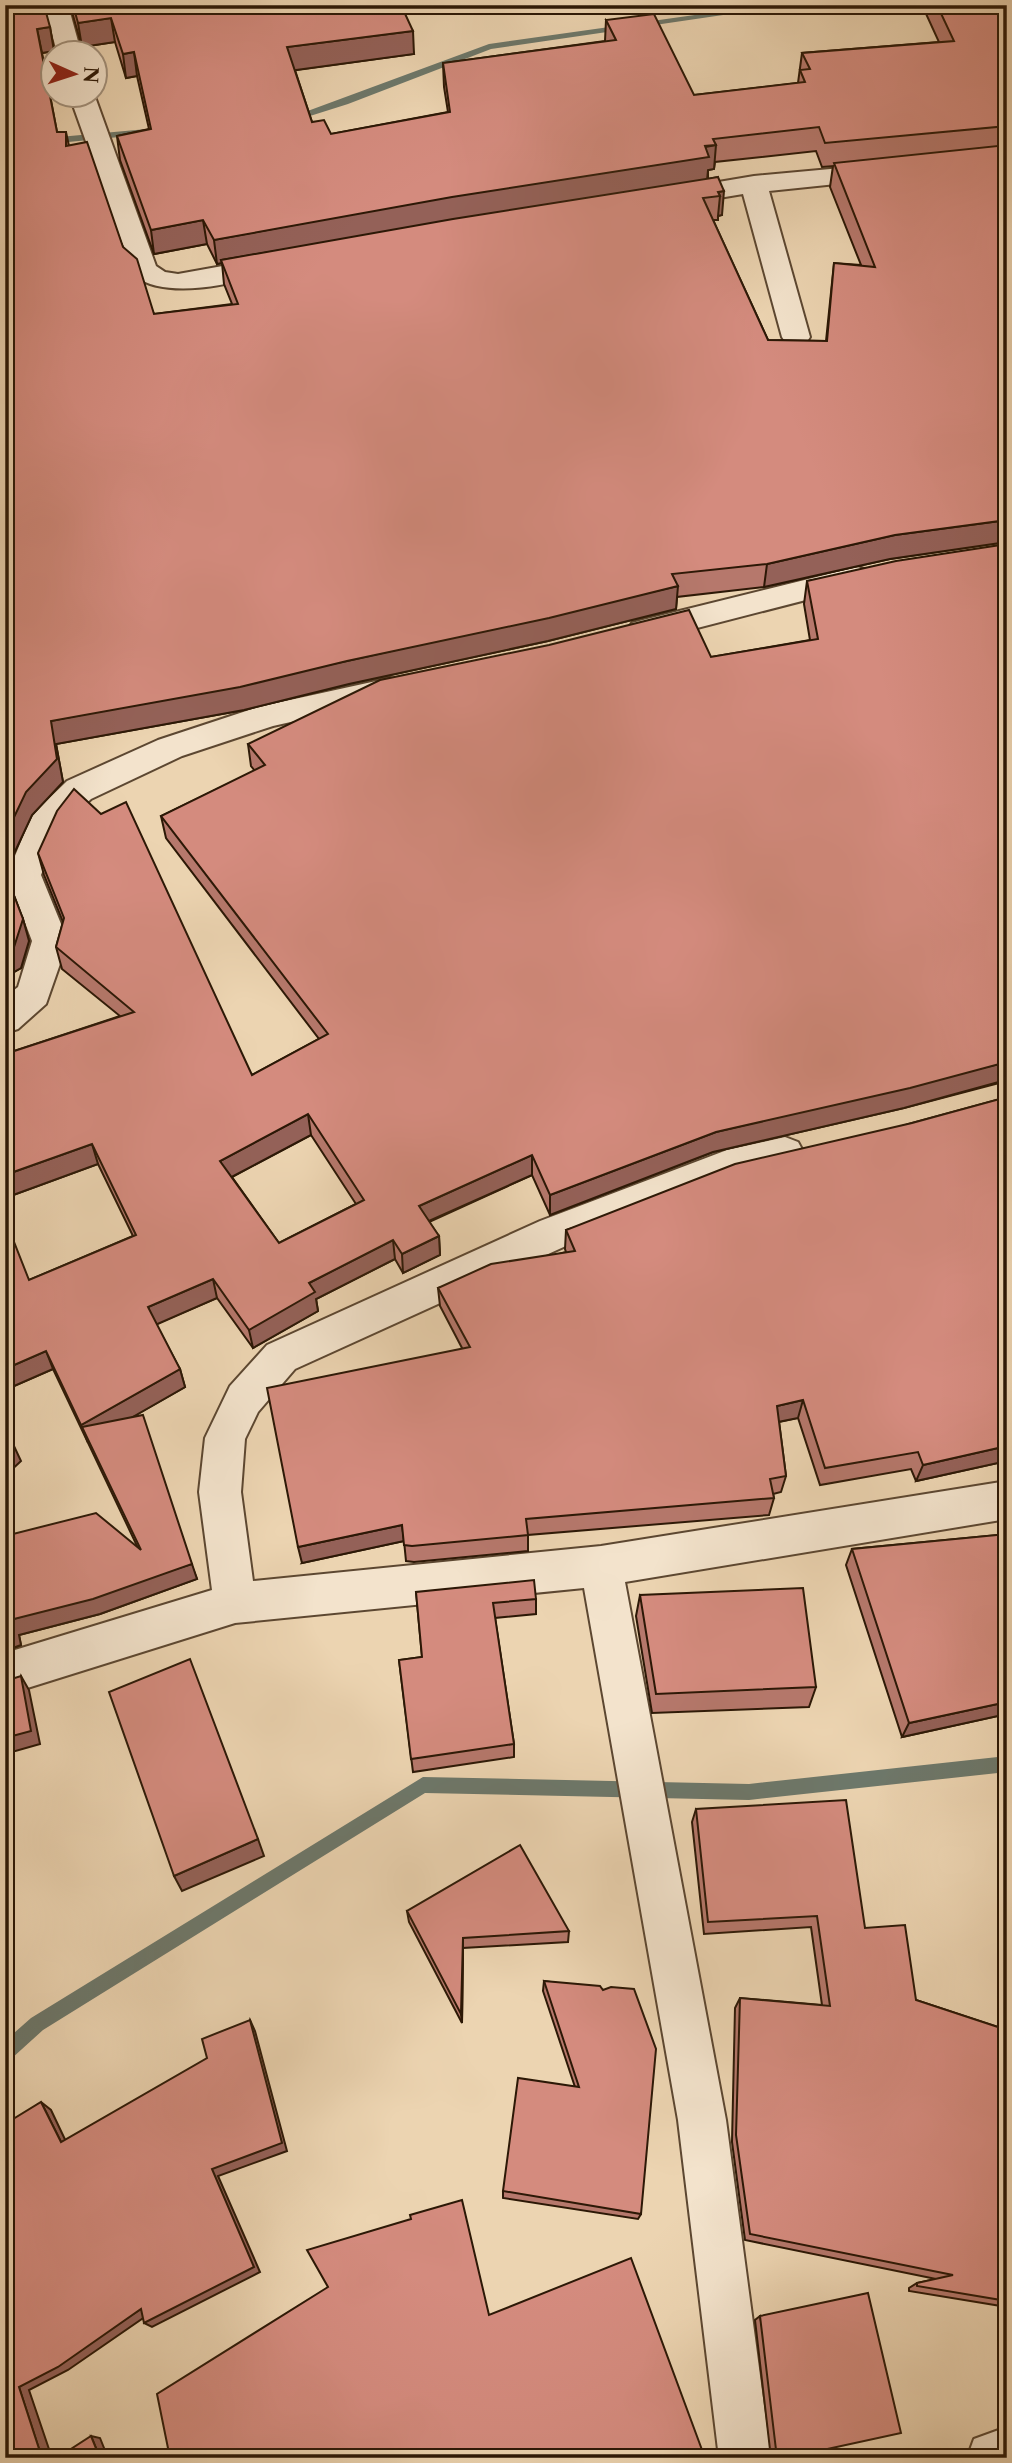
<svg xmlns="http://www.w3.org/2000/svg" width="1012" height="2463" font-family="'Libre Caslon Text',serif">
<rect width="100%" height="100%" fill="#ecd4b1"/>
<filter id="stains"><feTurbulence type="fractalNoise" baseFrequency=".00286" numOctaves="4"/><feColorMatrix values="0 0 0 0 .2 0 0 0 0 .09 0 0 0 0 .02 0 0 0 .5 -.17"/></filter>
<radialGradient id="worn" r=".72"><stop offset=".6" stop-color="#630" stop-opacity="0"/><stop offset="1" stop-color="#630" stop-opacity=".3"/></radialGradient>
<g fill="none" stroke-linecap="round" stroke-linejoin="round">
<g fill="#6d786b" fill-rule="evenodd">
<polygon points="766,5 791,5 491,49 348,104 291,122 286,119 489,44"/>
<polygon points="147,129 150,130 150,134 48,144 43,141 48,138"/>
<polygon points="1007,1756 1007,1772 749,1800 425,1793 43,2030 11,2059 5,2062 5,2041 31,2018 423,1777 749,1784"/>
</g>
<defs>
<g id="minor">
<polygon points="44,5 68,5 81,52 57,52"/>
<path d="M69 94H94L156 266 165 272 178 274 273 257 283 259 287 265 283 271C241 281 171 302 134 276Z"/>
<polygon points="885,164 894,166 898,172 894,178 769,191 810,337 806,343 796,346 786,343 782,337 743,194 671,206 662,204 658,198 662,192 671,190 754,176"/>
<polygon points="857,567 868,570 872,577 868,584 643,642 632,639 627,631 632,623 643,620"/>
<polygon points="390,678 401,681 406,689 401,697 273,726 182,756 91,799 58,830 41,875 68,941 46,1004 18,1029 5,1033 5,997 18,987 32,941 7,875 32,815 67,781 158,740 258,707"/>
<polygon points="785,1137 798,1142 804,1153 798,1164 731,1181 568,1245 295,1369 258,1412 245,1439 241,1492 253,1581 601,1546 1007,1481 1007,1519 625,1582 726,2120 771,2458 719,2458 678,2120 584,1588 235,1623 5,1695 5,1653 212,1590 199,1492 205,1438 230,1386 267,1345 540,1221 727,1150"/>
<polygon points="1007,2427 1007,2458 967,2458 974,2439"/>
</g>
</defs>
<use href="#minor" stroke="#5c4731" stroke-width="4"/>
<use href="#minor" fill="#f3e3cc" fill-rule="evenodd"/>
</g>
<g fill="#b6786c" stroke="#2c1806" stroke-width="2" fill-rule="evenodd">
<path d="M5 5 50 27 54 51 42 53 57 132H66L69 146 123 247 154 314 232 304 224 284 222 263 217 264 207 244 154 254 120 160 117 136 149 129 137 76 126 78 115 42 82 47 70 5H401L414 54 295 70 312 122 331 134 448 112 444 87 443 63 605 41 606 20 694 95 798 83 802 53 939 42 922 5H1007V542L890 559 764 587 677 597 676 609 548 641 349 684 244 710 56 744 63 782 32 815 5 872 23 919 29 941 21 968 5 977ZM816 151 822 167 833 166 830 187 861 265 834 263 826 341 768 340 713 220H718V216L722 215 718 177 708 179V170L714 169 715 162Z"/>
<path d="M1007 544V1081L904 1108 713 1152 550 1215 532 1175 429 1222 439 1236 440 1255 403 1273 395 1259 316 1299 318 1311 253 1348 217 1298 156 1324 180 1369 185 1387 134 1416 197 1579 100 1614 19 1635 21 1645 5 1651V1536L138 1548 53 1369 5 1390 29 1280 133 1236 98 1164 5 1198V1054L120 1016 62 969 56 947 63 922 44 875 38 853 252 1075 319 1039 166 838 161 816 255 771 251 766 248 744 711 657 810 640 804 604 807 581ZM311 1135 356 1204 279 1243 232 1177Z"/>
<polygon points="1007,1097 1007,1461 916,1481 911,1469 820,1485 798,1418 779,1422 786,1476 781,1492 773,1494 774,1498 769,1515 528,1535 528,1551 414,1562 406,1561 404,1541 302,1563 462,1348 440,1306 438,1288 566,1252 565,1249 566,1230 912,1123"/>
<polygon points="1007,1534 1007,1714 902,1737 846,1565 852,1549"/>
<polygon points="416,1592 536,1599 536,1614 495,1618 514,1744 514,1757 413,1772 399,1660 422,1657"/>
<polygon points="640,1595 816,1687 809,1707 652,1713 636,1616"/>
<polygon points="696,1809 865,1928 916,2000 1007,2030 1007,2307 909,2291 909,2288 917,2283 936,2279 745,2240 732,2142 735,2008 740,1998 822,2005 811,1927 704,1934 692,1822"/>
<polygon points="407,1911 569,1931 568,1942 463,1948 462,2023 409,1922"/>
<polygon points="544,1981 603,1990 641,2214 638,2219 503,2198 503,2191 575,2087 543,1991"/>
<polygon points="760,2316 786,2458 771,2458 755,2320"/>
</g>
<g fill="#946158" stroke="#2c1806" stroke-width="2">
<polygon points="623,5 663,5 623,10"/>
<polygon points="111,18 115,42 82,47 78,23"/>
<polygon points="1007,22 1007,38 1001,32"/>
<polygon points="50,27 54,51 42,53 37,29"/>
<polygon points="413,31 414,54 289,71 287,47"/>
<polygon points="134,52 137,76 126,78 123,54"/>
<polygon points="716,145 714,169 708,170 707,181 221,260 222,263 217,264 214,240"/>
<polygon points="724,191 722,215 718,216 720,196 718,192"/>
<polygon points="203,220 207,244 154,254 151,230"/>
<polygon points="1007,520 1007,542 890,559 764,587 767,564 895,535"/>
<polygon points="678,586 676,609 548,641 349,684 244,710 56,744 63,782 32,815 5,873 5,836 51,721 347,661"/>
<polygon points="23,919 29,941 21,968 5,977 5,951"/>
<polygon points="1007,1062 1006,1080 904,1108 713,1152 550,1215 550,1195 716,1132"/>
<polygon points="308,1114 311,1135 224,1181 220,1161"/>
<polygon points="92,1144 98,1164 5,1198 5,1175"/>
<polygon points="532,1155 532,1175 420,1225 419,1206"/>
<polygon points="439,1236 440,1255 403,1273 402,1254"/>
<polygon points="393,1240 395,1259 316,1299 318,1311 253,1348 249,1330 309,1283"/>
<polygon points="213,1279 217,1298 153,1326 148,1307"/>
<polygon points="46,1351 53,1369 5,1390 5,1369"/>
<polygon points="180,1369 185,1387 89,1442 82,1427 88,1443 81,1425"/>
<polygon points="803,1400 798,1418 773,1423 777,1406"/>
<polygon points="13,1444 21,1461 5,1476 5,1452"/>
<polygon points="1007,1446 1007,1461 916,1481 923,1465"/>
<polygon points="402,1525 404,1541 302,1563 298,1547"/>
<polygon points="192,1564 197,1579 100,1614 19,1635 21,1645 5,1651 5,1633 10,1620"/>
<polygon points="21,1676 29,1690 40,1744 5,1754 5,1738"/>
<polygon points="1007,1702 1007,1714 902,1737 909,1723"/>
<polygon points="258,1839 264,1856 182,1891 174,1876"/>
<polygon points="463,1938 463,1948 462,2023 461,2014"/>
<polygon points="250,2020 255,2031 287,2151 218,2176 260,2272 152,2327 144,2323 212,2169"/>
<polygon points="41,2102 51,2110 70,2150 61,2142"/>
<polygon points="141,2309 149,2314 68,2370 29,2390 52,2458 42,2458 19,2387"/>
<polygon points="91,2436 100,2438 108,2458 100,2458"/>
</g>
<g fill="#d48b7e" stroke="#2c1806" stroke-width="2" fill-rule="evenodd">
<polygon points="5,5 44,5 50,27 37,29 57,132 66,132 66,146 87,142 123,247 137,259 154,314 238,304 221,260 453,219 718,177 724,191 718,192 720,196 703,198 768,340 827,341 834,263 875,267 834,163 1007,145 1007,520 895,535 767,564 672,574 678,586 549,618 347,661 240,687 51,721 57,759 26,792 5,836"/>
<polygon points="73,5 401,5 413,31 287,47 312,122 324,120 331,134 450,112 443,63 616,40 606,20 654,14 694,95 805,82 800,70 810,69 802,53 954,41 937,5 1007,5 1007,22 1001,32 1007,32 1007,126 825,143 819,127 713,139 716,145 705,146 709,157 452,197 214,240 203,220 151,230 117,136 151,129 134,52 123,54 111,18 78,23"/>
<path d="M1007 544V1062L910 1088 716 1132 550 1195 532 1155 419 1206 439 1236 402 1254 393 1240 309 1283 315 1292 249 1330 213 1279 148 1307 180 1369 81 1425 46 1351 5 1369V1219L29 1280 136 1235 92 1144 5 1175V1054L134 1012 56 947 64 918 38 853 57 811 74 789 101 814 126 802 252 1075 328 1034 161 816 265 765 248 744 380 680 549 645 689 610 711 657 818 639 807 581 896 561ZM308 1114 364 1200 279 1243 220 1161Z"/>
<polygon points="5,872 23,919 14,947 5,951"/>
<polygon points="1007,1097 1007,1446 923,1465 918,1452 825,1468 803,1400 777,1406 786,1476 770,1479 774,1498 526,1519 528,1535 412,1546 404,1545 402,1525 298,1547 267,1388 470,1347 438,1288 491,1264 575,1251 566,1230 735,1164 912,1123"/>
<polygon points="143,1415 192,1564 93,1599 10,1620 12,1631 5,1633 5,1536 96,1513 141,1550 82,1427"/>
<polygon points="5,1437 13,1444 5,1452"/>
<polygon points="1007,1534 1007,1702 909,1723 852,1549"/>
<polygon points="534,1580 536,1599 493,1603 514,1744 411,1759 399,1660 422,1657 416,1592"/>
<polygon points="803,1588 816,1687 656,1694 640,1595"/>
<polygon points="190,1659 258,1839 174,1876 109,1692"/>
<polygon points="21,1676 31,1731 5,1738 5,1681"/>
<polygon points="846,1800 865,1928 905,1925 916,2000 1007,2030 1007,2301 917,2286 917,2283 953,2275 750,2234 736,2135 740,1998 830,2006 817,1916 708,1922 696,1809"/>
<polygon points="520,1845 569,1931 463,1938 461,2014 407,1911"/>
<polygon points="544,1981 600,1986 603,1990 611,1987 634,1989 656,2049 641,2214 503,2191 518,2078 579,2087"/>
<polygon points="250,2020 282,2143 212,2169 254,2267 144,2323 141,2309 58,2367 19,2387 42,2458 5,2458 5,2124 41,2102 61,2142 207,2058 202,2039"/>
<polygon points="462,2200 489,2315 631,2258 705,2458 170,2458 157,2394 328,2287 307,2250 411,2219 410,2215"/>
<polygon points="868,2293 901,2433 786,2458 777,2458 760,2316"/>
<polygon points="91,2436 100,2458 57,2458"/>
</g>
<rect width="1012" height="2463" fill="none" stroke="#ecd4b1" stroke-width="28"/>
<rect x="7" y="7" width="998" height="2449" fill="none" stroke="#2c1806" stroke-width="3.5"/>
<rect x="14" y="14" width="984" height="2435" fill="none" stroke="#2c1806" stroke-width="2"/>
<g transform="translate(74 74) rotate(93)"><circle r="33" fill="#f3e3cc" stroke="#a3927d" stroke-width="2"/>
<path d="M0-5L12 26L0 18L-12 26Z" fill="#8f2418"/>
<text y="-10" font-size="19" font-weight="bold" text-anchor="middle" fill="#2c1806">N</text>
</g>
<rect width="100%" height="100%" filter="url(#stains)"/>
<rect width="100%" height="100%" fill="url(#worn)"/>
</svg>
